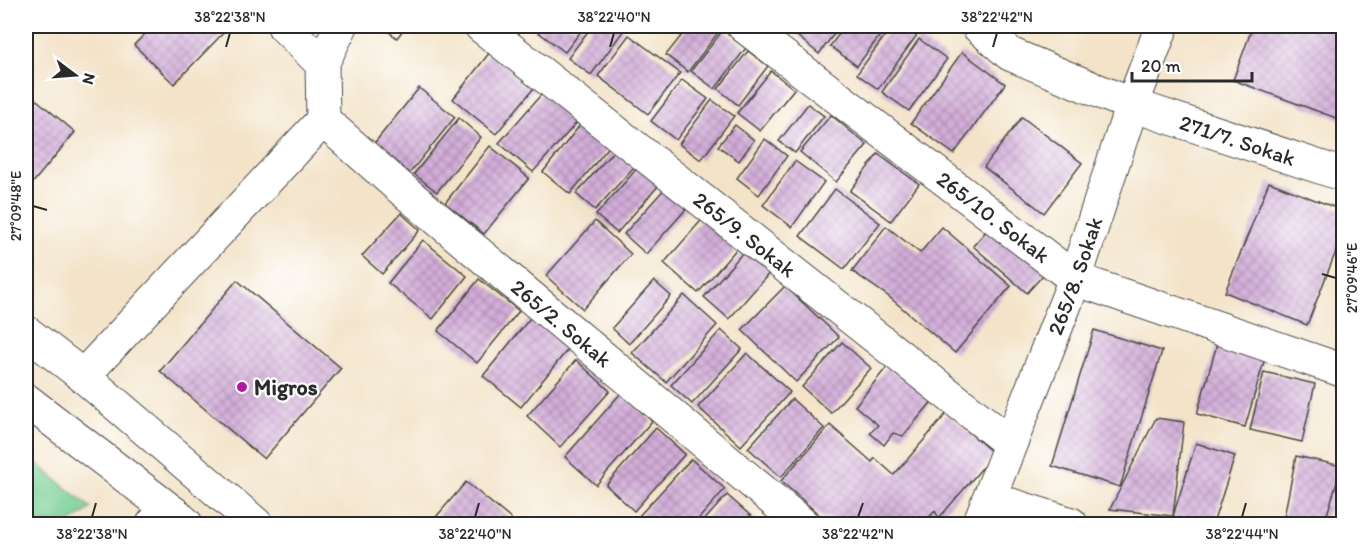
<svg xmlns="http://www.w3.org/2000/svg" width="1369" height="550" font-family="Itim,sans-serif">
<defs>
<pattern id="building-cross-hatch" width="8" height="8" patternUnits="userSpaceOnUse" patternTransform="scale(1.5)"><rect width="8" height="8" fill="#d3add9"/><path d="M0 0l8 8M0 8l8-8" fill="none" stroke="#ab8db0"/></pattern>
</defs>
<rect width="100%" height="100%" fill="#fff"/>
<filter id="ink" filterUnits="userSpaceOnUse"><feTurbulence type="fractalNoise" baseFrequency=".0167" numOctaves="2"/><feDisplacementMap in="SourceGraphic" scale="12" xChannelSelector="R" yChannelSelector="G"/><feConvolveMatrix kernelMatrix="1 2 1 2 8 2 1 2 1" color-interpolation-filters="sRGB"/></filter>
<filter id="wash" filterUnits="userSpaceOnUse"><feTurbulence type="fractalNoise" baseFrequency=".008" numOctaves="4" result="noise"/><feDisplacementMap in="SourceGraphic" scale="24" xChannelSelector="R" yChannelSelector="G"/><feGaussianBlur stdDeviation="1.35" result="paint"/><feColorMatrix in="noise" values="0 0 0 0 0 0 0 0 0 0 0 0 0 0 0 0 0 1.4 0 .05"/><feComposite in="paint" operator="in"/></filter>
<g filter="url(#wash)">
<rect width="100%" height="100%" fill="#f3e3c8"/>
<polygon fill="#77ce93" stroke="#517c5f" stroke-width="1.5" points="26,455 91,508 68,524 26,524"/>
<g id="blocks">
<g fill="url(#building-cross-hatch)">
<polygon points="153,26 230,26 174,84 134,45"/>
<polygon points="381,26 406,26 397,38"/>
<polygon points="530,26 585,26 565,52"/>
<polygon points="592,26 618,26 624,30 591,75 568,58"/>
<polygon points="689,26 723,26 688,72 666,55"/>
<polygon points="785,26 840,26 819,54"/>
<polygon points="845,26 887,26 857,66 830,46"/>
<polygon points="892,26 904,26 917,35 878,89 857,74"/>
<polygon points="1253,26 1344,26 1344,121 1233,80"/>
<polygon points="723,30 746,48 715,89 691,71"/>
<polygon points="629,35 680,73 648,114 598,76"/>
<polygon points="919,39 947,59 909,111 882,92"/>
<polygon points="494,47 538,83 496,134 453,99"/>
<polygon points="748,51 768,66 738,105 718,89"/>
<polygon points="962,52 1005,84 954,154 911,123"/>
<polygon points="771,71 794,89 760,131 737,113"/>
<polygon points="682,80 708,99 676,140 651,121"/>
<polygon points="419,88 455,117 408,175 372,146"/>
<polygon points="546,89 579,120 533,172 499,143"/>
<polygon points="26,91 75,132 26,191"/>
<polygon points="712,100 734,116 701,160 679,144"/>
<polygon points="808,104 824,116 795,153 779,141"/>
<polygon points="831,115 867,145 836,182 800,152"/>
<polygon points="1022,117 1082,163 1044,213 984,167"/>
<polygon points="459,118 481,137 437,192 414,174"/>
<polygon points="584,120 612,143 570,194 543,172"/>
<polygon points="735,125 754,140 739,161 718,146"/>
<polygon points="765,139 787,156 759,195 737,178"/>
<polygon points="490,146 529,178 484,234 445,203"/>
<polygon points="615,149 634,167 595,210 576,194"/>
<polygon points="878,154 919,184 891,221 850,191"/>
<polygon points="795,161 824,182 792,227 763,205"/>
<polygon points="640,165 660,184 617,233 596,215"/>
<polygon points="1269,182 1344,211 1344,231 1307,325 1225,292"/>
<polygon points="667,186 689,206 646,254 624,234"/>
<polygon points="835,189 880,223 844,269 800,236"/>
<polygon points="401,213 420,230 382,274 362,256"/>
<polygon points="706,215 740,245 698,293 664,263"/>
<polygon points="999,217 1053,264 1027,293 973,246"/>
<polygon points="595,221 631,254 583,309 546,276"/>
<polygon points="886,226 920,253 942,227 1011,286 955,353 888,296 852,271"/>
<polygon points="423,240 467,276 433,319 388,283"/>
<polygon points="747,248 772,270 729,319 704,297"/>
<polygon points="479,279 519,311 477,363 438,331"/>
<polygon points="237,280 341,368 264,459 160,371"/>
<polygon points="654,281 671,296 629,344 612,328"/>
<polygon points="785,286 839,337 796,382 742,330"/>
<polygon points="684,295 717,325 666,382 632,353"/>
<polygon points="531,317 569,348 521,407 483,376"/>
<polygon points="721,330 742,349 692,404 671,385"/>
<polygon points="1094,330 1162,351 1120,487 1052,466"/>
<polygon points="1221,330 1269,344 1245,427 1197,414"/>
<polygon points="842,342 871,368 831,413 802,387"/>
<polygon points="747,353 790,392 741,446 698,407"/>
<polygon points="576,360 610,391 560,447 527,416"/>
<polygon points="891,362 935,398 903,436 893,433 884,445 870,433 878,425 855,406"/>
<polygon points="1264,372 1315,384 1302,442 1250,430"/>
<polygon points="621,393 652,421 596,485 565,457"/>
<polygon points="792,399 824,428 781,477 748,448"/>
<polygon points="947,413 994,454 939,518 935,511 923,524 837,524 827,516 824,519 781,481 830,425 872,462 875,458 894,475"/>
<polygon points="1156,418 1184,422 1173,516 1110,509"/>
<polygon points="656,428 685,454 634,511 606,485"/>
<polygon points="1196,443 1235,456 1213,524 1199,524 1173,516"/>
<polygon points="1296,456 1342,466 1324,524 1310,524 1284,517"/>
<polygon points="691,459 725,489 694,524 646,524 638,517"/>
<polygon points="466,482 517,524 430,524"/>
<polygon points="727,495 760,524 701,524"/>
</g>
</g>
</g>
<g filter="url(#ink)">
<use href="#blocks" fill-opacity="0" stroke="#494743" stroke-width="1.5"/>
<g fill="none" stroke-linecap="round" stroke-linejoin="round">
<defs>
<g id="street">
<path id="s1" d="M284 26 322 64 323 120 398 186 802 524"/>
<path id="s2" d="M481 26 1010 443"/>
<path id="s3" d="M744 26 1075 279 1344 371"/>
<path id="s4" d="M978 26 1010 54 1132 105 1344 175"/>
<polyline points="322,64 341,26"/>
<polyline points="83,376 323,120"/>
<polyline points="989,498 1071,524"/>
<polyline points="153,524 175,514"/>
</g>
<g id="secondary">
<polyline points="26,332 83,376 256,524"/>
<polyline points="26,400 175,514 186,524"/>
<path id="s5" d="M979 524 1075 279 1132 105 1162 26"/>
</g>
</defs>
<use href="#street" stroke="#494743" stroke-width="35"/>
<use href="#secondary" stroke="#494743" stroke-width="35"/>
<use href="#street" stroke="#fff" stroke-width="33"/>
<use href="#secondary" stroke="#fff" stroke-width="33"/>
</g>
</g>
<path fill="none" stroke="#2b2b2b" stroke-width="2" d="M226 47 230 33M610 47 614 33M993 47 997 33M33 206 47 210M1322 274 1336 278M92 517 96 503M475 517 479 503M858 517 863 503M1242 517 1246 503"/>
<circle fill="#b5179e" stroke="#fff" stroke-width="2" cx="242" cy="387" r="6"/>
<g text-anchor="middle" stroke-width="4.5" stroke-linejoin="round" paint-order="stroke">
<g font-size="22" fill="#2b2b2b" stroke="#fff">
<text dy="8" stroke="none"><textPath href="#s4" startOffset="286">271/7. Sokak</textPath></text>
<text dy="8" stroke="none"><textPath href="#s3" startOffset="314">265/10. Sokak</textPath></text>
<text dy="8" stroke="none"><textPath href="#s2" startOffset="336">265/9. Sokak</textPath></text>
<text dy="8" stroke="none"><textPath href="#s5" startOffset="266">265/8. Sokak</textPath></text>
<text dy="8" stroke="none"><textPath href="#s1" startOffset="423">265/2. Sokak</textPath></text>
</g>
<g font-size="22" font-weight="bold" fill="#2b2b2b" stroke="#fff" text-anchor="start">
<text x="254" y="395">Migros</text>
</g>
</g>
<rect width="1369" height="550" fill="none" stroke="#fff" stroke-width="66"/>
<g transform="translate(75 75) rotate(106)" stroke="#ffffff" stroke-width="4.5" paint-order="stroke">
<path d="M0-4.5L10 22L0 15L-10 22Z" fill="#2b2b2b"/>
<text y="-9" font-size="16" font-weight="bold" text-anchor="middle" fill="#2b2b2b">N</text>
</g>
<path d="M1132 72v9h120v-9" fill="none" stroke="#2b2b2b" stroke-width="3"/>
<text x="1141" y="72" font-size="18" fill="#2b2b2b" stroke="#ffffff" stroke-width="4.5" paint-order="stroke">20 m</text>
<rect x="33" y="33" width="1303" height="484" fill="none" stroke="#2b2b2b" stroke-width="2"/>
<g font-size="15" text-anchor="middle" fill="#2b2b2b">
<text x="230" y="22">38°22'38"N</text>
<text x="614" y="22">38°22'40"N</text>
<text x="997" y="22">38°22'42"N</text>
<text transform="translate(16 206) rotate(-90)" y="5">27°09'48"E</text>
<text transform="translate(1352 278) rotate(-90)" y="5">27°09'46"E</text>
<text x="92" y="539">38°22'38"N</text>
<text x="475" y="539">38°22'40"N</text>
<text x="858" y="539">38°22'42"N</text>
<text x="1242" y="539">38°22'44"N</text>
</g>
</svg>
